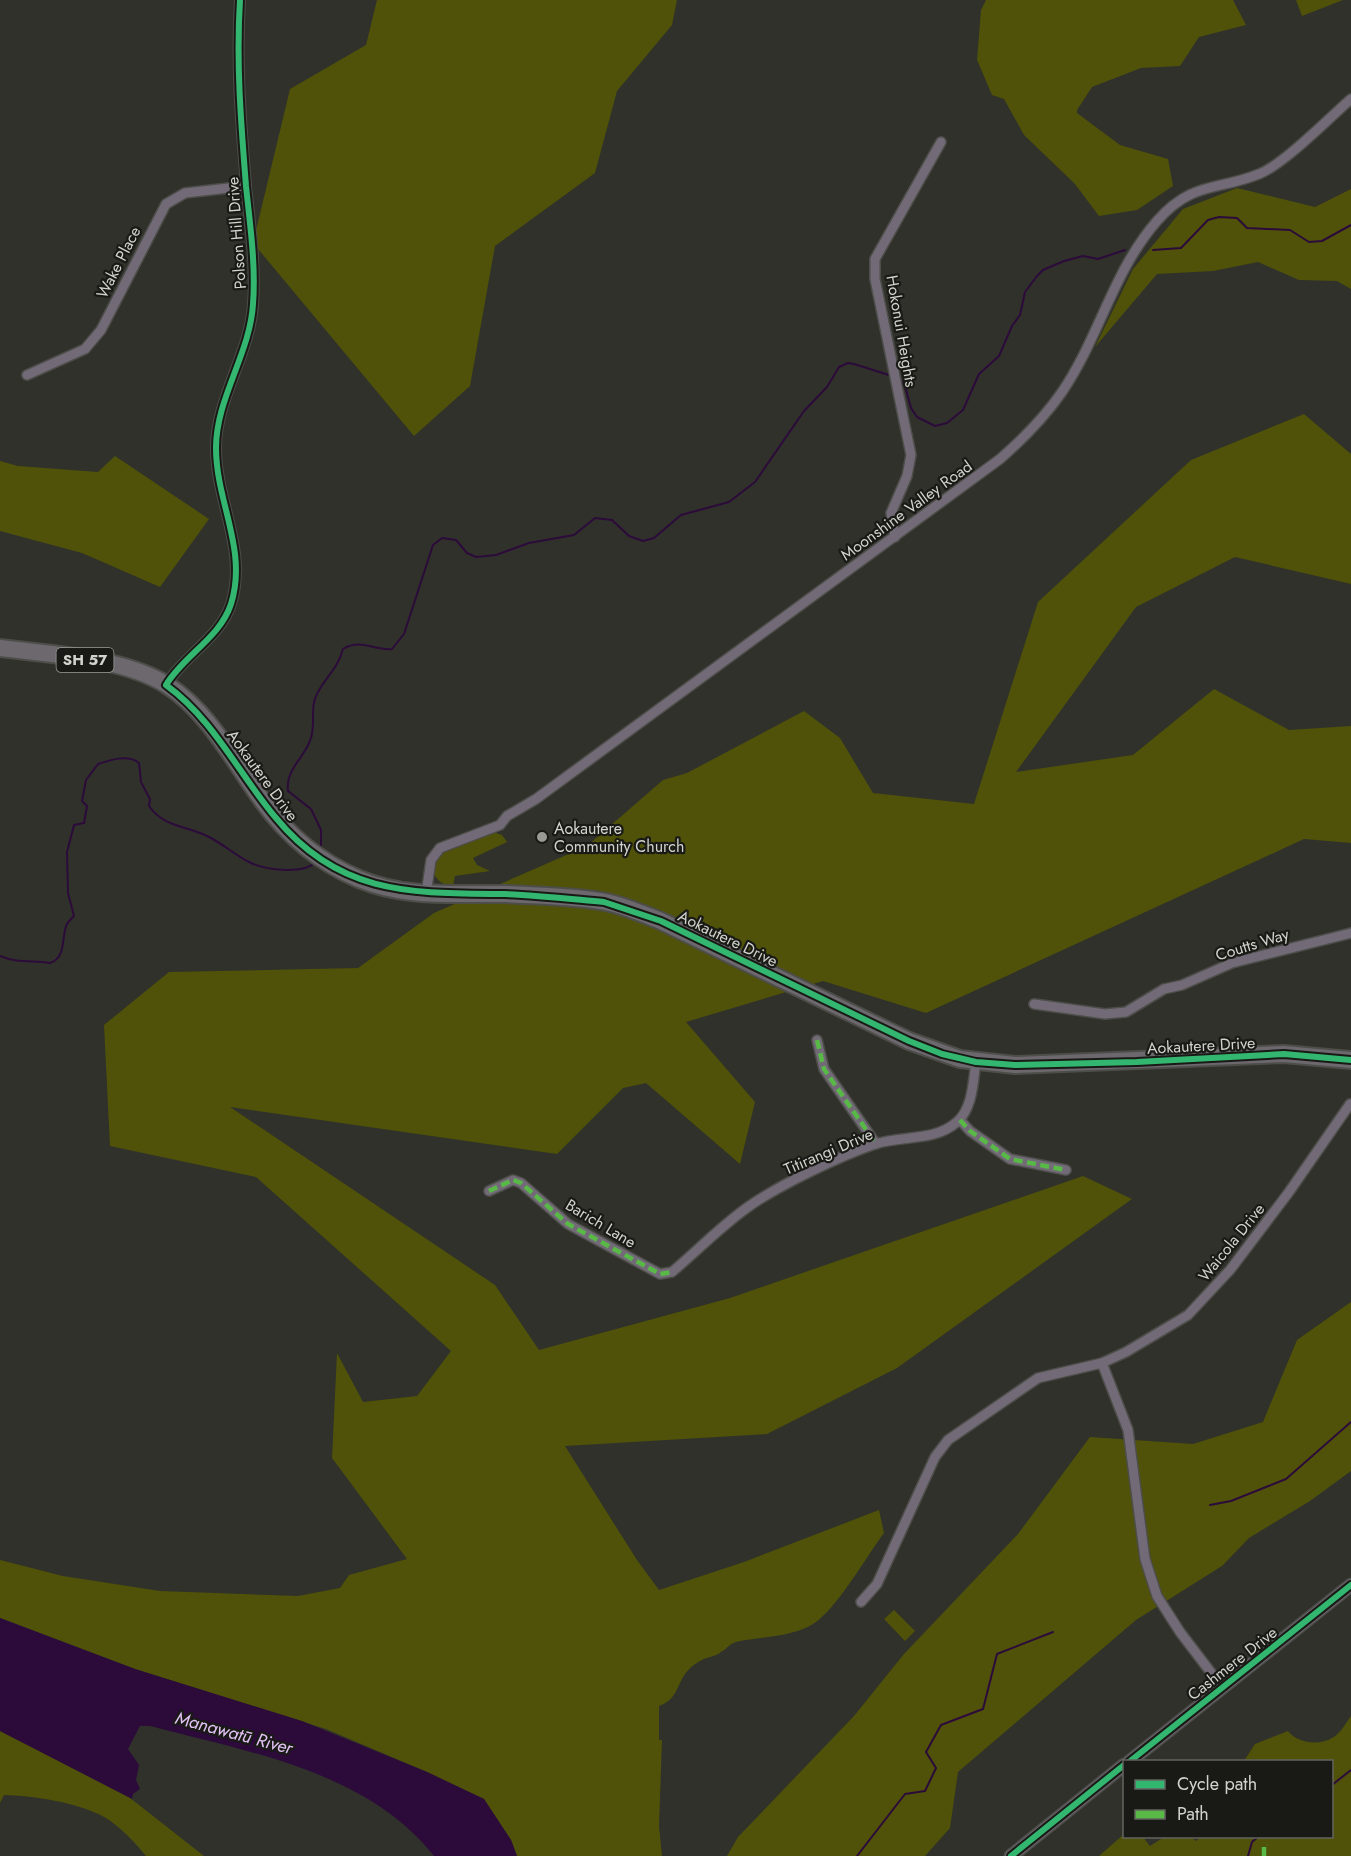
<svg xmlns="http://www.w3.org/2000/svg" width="1351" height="1856" font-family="Jost,sans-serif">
<rect width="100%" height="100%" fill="#30312b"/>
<g fill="#4f5208">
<polygon points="377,0 677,0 672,25 617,91 595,173 495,246 470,386 414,436 253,243 290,89 366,45"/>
<polygon points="986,0 1233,0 1246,25 1199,37 1180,66 1141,68 1092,87 1077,110 1077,113 1120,145 1168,159 1173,186 1137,210 1099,216 1075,184 1024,135 1004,99 992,95 977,60 981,10"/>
<polygon points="1296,0 1343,0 1302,16"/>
<polygon points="1237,188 1315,207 1351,189 1351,289 1337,281 1299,280 1258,262 1213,271 1157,274 1095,347 1133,269 1183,209"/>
<path d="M1304 414 1351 454V584L1235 557 1136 607 1016 772 1133 755 1214 689 1289 730 1351 726V843L1304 839 926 1013 823 981 686 1022 755 1102 740 1164 646 1083 623 1088 557 1154 230 1107 495 1285 539 1350 730 1298 1083 1176 1132 1199 897 1368 767 1434 565 1446 637 1560 659 1590 744 1562 879 1510 884 1533C866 1557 836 1610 813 1624 790 1638 761 1636 736 1642 729 1644 727 1649 721 1652 715 1657 706 1657 700 1661 673 1676 684 1697 659 1706V1740H662L659 1826 662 1856H517L511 1840 484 1799 427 1772 326 1729 135 1669 0 1618V1560L63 1576 160 1591 298 1596 340 1588 349 1575 407 1559 332 1458 337 1353 363 1402 417 1396 451 1351 256 1177 110 1146 104 1025 169 972 358 968 434 913 587 846 663 780 687 773 804 711 840 738 873 793 974 804 1038 602 1191 460Z"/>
<polygon points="115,456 209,519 160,587 82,553 0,531 0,461 18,466 98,472"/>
<path d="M493 832 502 835 507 842 473 858 477 865 490 871 455 876 453 886C443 885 438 882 433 872 436 846 471 841 493 832Z"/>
<polygon points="1351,1302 1351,1471 1310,1501 1249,1538 1222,1566 1136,1620 958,1772 950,1828 925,1856 727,1856 738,1837 854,1716 904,1654 1018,1534 1090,1437 1193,1444 1263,1422 1297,1340"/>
<polygon points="894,1610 915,1631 905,1641 884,1619"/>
<path d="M1351 1716V1856H1099L1124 1834V1836L1143 1837 1150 1846 1164 1837H1191L1196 1841 1201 1836H1332V1762L1244 1761 1255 1744 1288 1731C1297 1743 1319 1746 1332 1738 1340 1734 1346 1723 1351 1716Z"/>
<path d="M0 1731 125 1794 204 1856H146C134 1841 114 1820 96 1813 68 1801 34 1796 4 1795L0 1803Z"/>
</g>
<path fill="#2c0b3b" d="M0 1618 135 1669 302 1721 427 1772 484 1799 511 1840 517 1856H434C367 1771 248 1752 150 1726H140L128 1749 139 1765 136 1780 140 1789 133 1794 132 1799 0 1731Z"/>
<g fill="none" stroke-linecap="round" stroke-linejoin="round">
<g stroke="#2c0b3b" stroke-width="2">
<polyline points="1153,250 1181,248 1208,220 1219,217 1237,218 1247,228 1290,230 1309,242 1322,241 1351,225"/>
<polyline points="897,377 905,386 911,408 917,417 935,426 947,423 963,410 979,374 999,356 1012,326 1020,315 1025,292 1037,276 1043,270 1064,261 1083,256 1098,259 1125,250"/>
<path d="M321 852V830L311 809 288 791C285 769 305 758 311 738 316 722 309 707 318 692 328 674 337 670 343 649 361 638 374 651 392 649L404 634 433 545 442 538 456 540 467 553 476 557 496 555 529 543 574 535 595 518 612 520 629 536 643 541 654 538 681 515 729 502 755 482 804 411 827 387 839 367 848 363 854 364 892 376"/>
<path d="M0 956C18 964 33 960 50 963 67 958 61 935 67 924 69 921 72 918 74 916L68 893 67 852 74 825 84 823 87 806 82 801 86 780 98 764C110 760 128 754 139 763L141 782 150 799 149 806C163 827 188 826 209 837 223 844 235 855 249 862 265 870 303 875 316 862"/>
<polyline points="1210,1505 1231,1501 1286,1479 1351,1422"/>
<polyline points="1332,1785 1351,1770"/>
<polyline points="857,1856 905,1794 925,1791 936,1768 926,1752 941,1725 983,1709 997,1654 1053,1632"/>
<polyline points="1248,1856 1252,1842 1259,1836"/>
</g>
<defs>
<g id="street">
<polyline points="27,375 85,349 101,330 166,204 185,193 246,186"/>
<polyline points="895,537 891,513 907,476 911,455 875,279 875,259 941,142"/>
<path d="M166 685C184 655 220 638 231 604 248 550 216 502 216 448 216 398 250 354 253 304 256 265 250 225 246 186 241 123 236 63 240 0"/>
<path d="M426 894 431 860 440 848 500 825 507 816 536 799 1000 459C1023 439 1044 418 1062 392 1099 338 1113 271 1157 221 1192 181 1217 191 1259 174 1283 165 1329 118 1351 99"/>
<polyline points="1034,1004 1105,1014 1126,1012 1164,989 1182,985 1232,963 1351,933"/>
<polyline points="817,1040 824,1069 876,1144"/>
<polyline points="960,1120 970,1131 1010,1159 1066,1170"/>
<path d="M489 1191 513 1180 521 1183 568 1224 660 1274 672 1272C697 1251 721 1226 748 1207 779 1185 840 1156 875 1144 903 1135 934 1142 957 1122 973 1108 973 1081 976 1062"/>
<polyline points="1102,1363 1128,1430 1145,1559 1157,1596 1180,1632 1222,1687"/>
<polyline points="861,1602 877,1584 935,1457 948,1440 1038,1378 1102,1363 1126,1352 1188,1315 1230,1270 1289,1192 1350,1104"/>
</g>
<g id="secondary">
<polyline points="1129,1762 1351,1585"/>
<polyline points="1011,1856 1124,1765"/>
</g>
<path id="highway" d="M0 648C52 655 122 657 167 685 209 712 233 760 262 800 287 835 319 862 359 879 406 899 456 893 506 894 538 896 574 896 606 902 625 906 643 914 661 921L909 1041 960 1059 1015 1065 1284 1054 1351 1060"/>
</defs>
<use href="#street" stroke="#4d4d49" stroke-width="12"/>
<use href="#secondary" stroke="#4d4d49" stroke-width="15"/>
<use href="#highway" stroke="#4d4d49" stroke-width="20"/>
<use href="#street" stroke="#726b77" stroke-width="9"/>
<use href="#secondary" stroke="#6c646d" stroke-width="12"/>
<use href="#highway" stroke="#6c686e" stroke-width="16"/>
<g stroke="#58b947" stroke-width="4.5" stroke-dasharray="9 4.5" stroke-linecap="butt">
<polyline points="817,1040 824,1069 876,1144"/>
<polyline points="960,1120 970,1131 1010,1159 1066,1170"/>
<polyline points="489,1191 513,1180 521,1183 568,1224 660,1274 672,1272"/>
<polyline points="1264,1856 1264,1846 1267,1844"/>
</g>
<defs>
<g id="cycleway">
<path d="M240 0C236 63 241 123 246 186 250 225 256 265 253 304 250 354 216 398 216 448 216 502 248 550 231 604 220 638 184 655 166 685 214 720 238 773 276 818 340 896 413 893 504 894 537 895 571 899 604 902L661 921 909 1041 942 1054 976 1062 1015 1065 1137 1062 1284 1054 1351 1060"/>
<polyline points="1129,1762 1351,1585"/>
<polyline points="1011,1856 1124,1765"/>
</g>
</defs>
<use href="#cycleway" stroke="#191a16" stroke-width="10"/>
<use href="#cycleway" stroke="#33b770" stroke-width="6"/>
</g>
<circle fill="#9a9a94" stroke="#191a16" stroke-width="2" cx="542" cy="837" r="6"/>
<g text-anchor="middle" stroke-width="4.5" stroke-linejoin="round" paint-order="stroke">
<rect fill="#191a16" stroke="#9b9c96" stroke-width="1.5" x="56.5" y="648" width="57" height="24" rx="4.5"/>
<g font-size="15" font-weight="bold" fill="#d3d3cd">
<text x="85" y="665">SH 57</text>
</g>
<g font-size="16" fill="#d3d3cd" stroke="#191a16">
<text transform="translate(236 233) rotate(-94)" y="6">Polson Hill Drive</text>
<text transform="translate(118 262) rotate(-63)" y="6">Wake Place</text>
<text transform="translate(902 331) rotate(80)" y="6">Hokonui Heights</text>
<text transform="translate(906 510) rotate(-36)" y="6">Moonshine Valley Road</text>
<text transform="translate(263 775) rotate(54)" y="6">Aokautere Drive</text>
<text transform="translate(728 938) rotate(26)" y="6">Aokautere Drive</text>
<text transform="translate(1252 944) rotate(-17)" y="6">Coutts Way</text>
<text transform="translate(1201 1045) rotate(-3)" y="6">Aokautere Drive</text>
<text transform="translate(828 1151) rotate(-23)" y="6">Titirangi Drive</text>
<text transform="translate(601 1223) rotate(31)" y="6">Barich Lane</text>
<text transform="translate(1231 1242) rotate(-51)" y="6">Waicola Drive</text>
<text transform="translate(1232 1663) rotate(-38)" y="6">Cashmere Drive</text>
</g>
<g font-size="16" fill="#d3d3cd" stroke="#191a16" text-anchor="start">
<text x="554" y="834">Aokautere<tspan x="554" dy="18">Community Church</tspan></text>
</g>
<g font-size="18" font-style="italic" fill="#e2c2f5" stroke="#191a16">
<text transform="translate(234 1733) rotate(15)" y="6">Manawatū River</text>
</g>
</g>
<rect x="1123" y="1760" width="210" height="78" fill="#191a16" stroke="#63645f" stroke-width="1.5"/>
<rect x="1135" y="1780" width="30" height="9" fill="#33b770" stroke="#63645f" stroke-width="1.5"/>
<text x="1177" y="1790" font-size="18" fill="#d3d3cd">Cycle path</text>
<rect x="1135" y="1810" width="30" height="9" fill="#58b947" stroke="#63645f" stroke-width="1.5"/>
<text x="1177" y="1820" font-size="18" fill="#d3d3cd">Path</text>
</svg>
